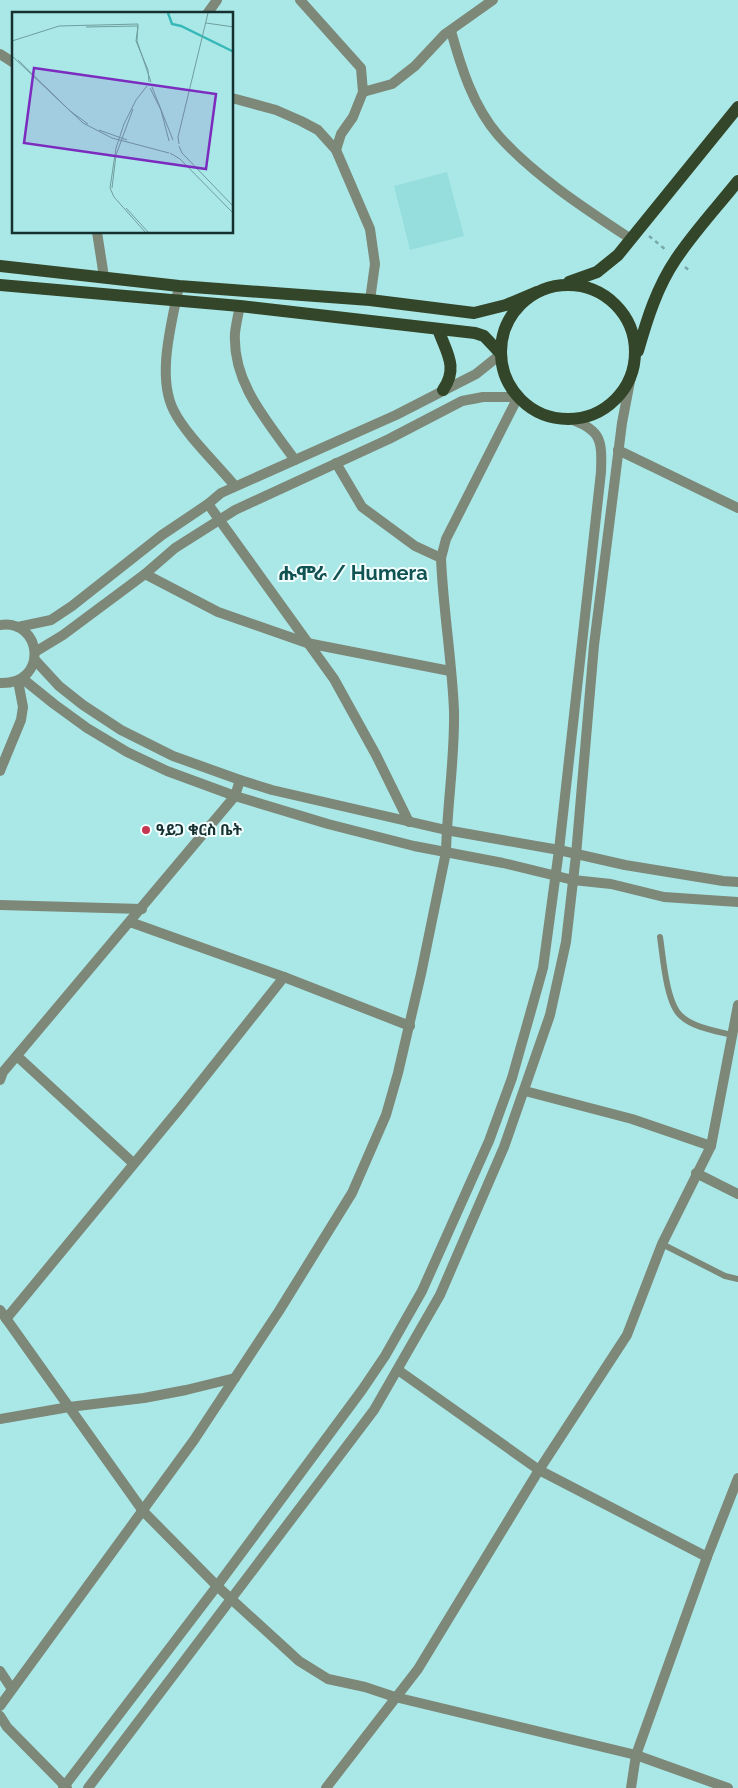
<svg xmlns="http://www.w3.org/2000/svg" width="738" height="1788" font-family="Raleway,'Noto Sans Ethiopic',sans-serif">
<rect width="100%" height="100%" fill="#aae8e7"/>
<polygon fill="#95dedd" points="447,172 464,236 410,250 394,186"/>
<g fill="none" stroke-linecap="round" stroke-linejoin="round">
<g stroke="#77a8a7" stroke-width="2.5" stroke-dasharray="4 4" stroke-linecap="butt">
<polyline points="649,236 666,250"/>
<polyline points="685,267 691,272"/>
</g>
<g stroke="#7d8878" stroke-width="6">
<path d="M660 937C663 956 666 1003 681 1016 694 1028 716 1031 732 1035"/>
<polyline points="662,1244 725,1276 738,1279"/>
</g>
<g stroke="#7d8878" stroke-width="10">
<polyline points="300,0 361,68 363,92 353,117 341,134 336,150"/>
<polyline points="207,14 217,0"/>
<path d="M451 31C461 67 473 106 498 135 533 175 587 210 631 239"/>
<polyline points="0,54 14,63"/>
<polyline points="363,92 392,84 415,66 445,34 493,0"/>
<polyline points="232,98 276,110 301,121 318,130 336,150 370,229 375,264 370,300"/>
<polyline points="97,232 104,277"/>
<path d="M179 286C172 322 156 377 174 411 186 435 217 464 235 486"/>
<path d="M240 306C238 315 236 324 235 333 232 383 268 422 295 460"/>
<polyline points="618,450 738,508"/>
<polyline points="336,463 362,507 415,546 441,558"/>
<polyline points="208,504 334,679 376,755 409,822"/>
<polyline points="145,574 218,612 307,643 450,671"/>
<polyline points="0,771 21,720 23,707 18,681"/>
<polyline points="0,905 142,909"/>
<polyline points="130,922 284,977 410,1026"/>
<polyline points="17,1056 133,1163"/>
<polyline points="0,1080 3,1072 235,796 240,780"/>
<polyline points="525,1091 632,1119 711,1146"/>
<polyline points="696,1173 738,1194"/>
<polyline points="0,1310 143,1511 217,1586 299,1661 328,1679 365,1687 395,1697 636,1755 728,1788"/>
<polyline points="6,1319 180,1108 284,977"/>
<polyline points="398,1370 539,1470 707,1557"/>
<polyline points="0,1419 69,1407 144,1398 186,1390 235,1378"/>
<polyline points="0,1671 12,1689"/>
<path d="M0 1706 194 1440 279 1311 352 1193 386 1115 398 1073 421 974 446 852C447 805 455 758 454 711 452 660 443 609 441 558L446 539 518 397"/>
<polyline points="0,1716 7,1727 67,1788"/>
<polyline points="326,1788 418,1669 539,1470 627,1335 662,1244 711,1146 738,1005"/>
<polyline points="631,1788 636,1755 707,1557 738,1478"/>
</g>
<g stroke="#7d8878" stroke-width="10">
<path d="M0 625C43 619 49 685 0 683"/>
<polyline points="18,627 51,620 72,606 162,535 208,504 221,493 396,415 476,374 501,354"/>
<polyline points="35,652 63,635 145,574 175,548 235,510 389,439 462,401 483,397 518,397"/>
<polyline points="35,660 59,686 83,705 121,730 173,756 240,780 272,790 446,830 559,850 625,865 723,881 738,882"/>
<polyline points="23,679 54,704 87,728 127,752 167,771 235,796 328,824 414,846 503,863 573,880 611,884 664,897 738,902"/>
<path d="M63 1788 217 1586 362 1390 385 1356 422 1291 489 1141 512 1078 543 968 559 850 601 472C602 441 602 430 570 419"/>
<polyline points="88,1788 374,1410 440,1295 504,1147 550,1015 566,942 576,855 594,645 622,423 631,376"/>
</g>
<g stroke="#344629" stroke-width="12">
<polyline points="0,266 179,286 370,300 474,313 506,305 537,292"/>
<polyline points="569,282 597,272 618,255 738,107"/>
<circle cx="568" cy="352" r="67"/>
<polyline points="0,285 240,306 475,333 484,336 501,354"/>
<path d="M438 329C446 352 459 367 443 390"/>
<path d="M638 351C647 319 657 287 676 259 694 232 718 206 738 181"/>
</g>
</g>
<circle fill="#c63650" stroke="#f2fefe" stroke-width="2" cx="146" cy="830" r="5"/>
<g text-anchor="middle" stroke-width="4" stroke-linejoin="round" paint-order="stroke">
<g font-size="15" font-weight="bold" fill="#162f2f" stroke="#f2fefe" text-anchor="start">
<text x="156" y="835">ዓይጋ ቁርስ ቤት</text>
</g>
<g font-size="20" font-weight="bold" fill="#115252" stroke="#f2fefe">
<text x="353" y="580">ሑሞራ / Humera</text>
</g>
</g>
<g transform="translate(12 12)">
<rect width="221" height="221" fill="#aae8e7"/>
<path fill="none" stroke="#37b8b8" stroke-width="2.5" d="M156 1 160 12 169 14 222 40"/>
<path fill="none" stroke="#6f9e9d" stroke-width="1" d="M194 11 222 15M74 15 126 14 124 29 136 58 137 70M0 29 47 14 126 12 125 29 139 70M0 44 71 111 100 126 157 141M6 48 58 99 76 112M140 75 161 128M138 76 149 98 157 129M87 118 115 128M167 132 166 125 196 1M167 134 170 141 222 195M158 141 168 147 222 202M100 176 104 143 121 97M114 196 137 221M134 221 102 185 98 176 104 136 112 112 124 88 135 74"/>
<path fill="#7b2cbf" fill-opacity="0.15" stroke="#7b2cbf" stroke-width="2.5" d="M22 56 204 82 194 157 12 131Z"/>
<rect width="221" height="221" fill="none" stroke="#162f2f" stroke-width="2.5"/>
</g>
</svg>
